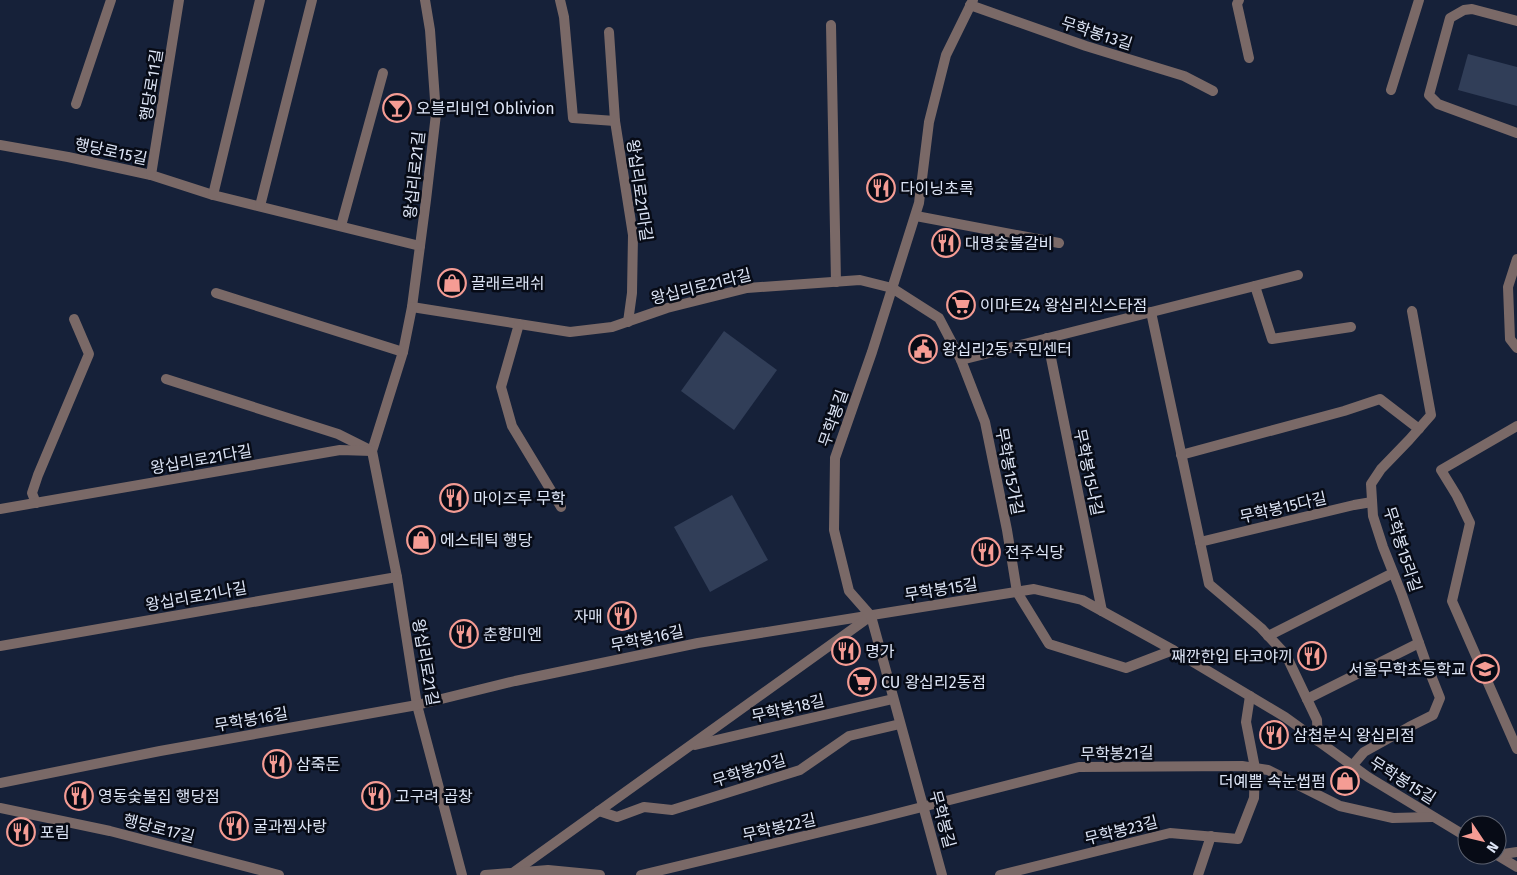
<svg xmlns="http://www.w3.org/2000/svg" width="1517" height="875" font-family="'Fira Sans','Noto Sans KR',sans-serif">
<rect width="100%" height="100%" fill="#162139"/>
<g fill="#313e58">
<polygon points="1468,54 1517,67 1517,106 1458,90"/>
<polygon points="724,331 777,370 734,430 681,391"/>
<polygon points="732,495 768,560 710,592 674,527"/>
</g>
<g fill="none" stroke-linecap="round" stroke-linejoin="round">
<g stroke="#7a6967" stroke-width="10">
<polyline points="1517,21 1472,9 1464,10 1450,18 1429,95 1438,104 1517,133"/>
<polyline points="1517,259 1508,287 1510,339 1517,348"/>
</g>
<g stroke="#7a6967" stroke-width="10">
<polyline points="425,0 430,30 436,114 426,200 412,307 403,352 372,451 397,577 417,705 462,875"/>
<polyline points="560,0 564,17 573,118 615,121"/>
<polyline points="1239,0 1237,4 1249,58"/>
<polyline points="970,5 1086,46 1184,76 1213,91"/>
<polyline points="831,25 836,282"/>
<polyline points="609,32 615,121 633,235 632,293 628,322"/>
<polyline points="1391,90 1419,0"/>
<polyline points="76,104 111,0"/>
<polyline points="0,145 68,157 151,175 213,195 420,246"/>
<polyline points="151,175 179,0"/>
<polyline points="213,195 260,0"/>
<polyline points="260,206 312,0"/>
<polyline points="916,216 1059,243"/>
<polyline points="341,226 383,73"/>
<polyline points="1255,286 1272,339 1351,327"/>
<polyline points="216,293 403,352"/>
<polyline points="412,307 570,332 612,327 667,308 747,288 860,280 892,288 939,318 961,360 985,422 1007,530 1017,592 1049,644 1126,668 1173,650"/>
<polyline points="1151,312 1209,584 1261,628 1286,655 1317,720 1318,741"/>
<polyline points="519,324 501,387 512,426 561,507"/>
<polyline points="1047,338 1102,611"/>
<polyline points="961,360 1298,275"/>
<polyline points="166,379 338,434 368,449"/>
<polyline points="1517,426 1441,470 1457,496 1470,523 1452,601 1517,749"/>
<polyline points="1181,455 1344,411 1380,399 1419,429"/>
<polyline points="36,503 32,493 38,475 89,354 74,319"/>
<polyline points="0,509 340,450 372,451"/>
<polyline points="1200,542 1354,505 1372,502"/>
<polyline points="1268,636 1393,573"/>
<polyline points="0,646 397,577"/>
<polyline points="1307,699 1419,643"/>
<polyline points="695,745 893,699"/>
<polyline points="1352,766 1364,752 1409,727 1433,715 1440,698 1425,660 1402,595 1383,547 1373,516 1371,484 1381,469 1409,440 1431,415 1412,311"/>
<polyline points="0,783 160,751 417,705 515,681 698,643 1034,589 1082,600 1173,650 1285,717 1368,777 1467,837"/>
<polyline points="0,808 110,831 279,875"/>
<polyline points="599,811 617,817 644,807 672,810 800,770 849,736 900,724"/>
<polyline points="1497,855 1517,867"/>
<polyline points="1497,855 1517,852"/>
<polyline points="514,872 868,618"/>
<polyline points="485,875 548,870 600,875"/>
<polyline points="641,875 871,820 1079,767 1242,766 1268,770 1340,806 1393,818 1432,817"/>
<polyline points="942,875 871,616 849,591 834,530 835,458 872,352 919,203 929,122 946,55 973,0"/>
<polyline points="1000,875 1170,833 1238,839 1254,798 1255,768 1246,722 1250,696"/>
<polyline points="1198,875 1211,836"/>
</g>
</g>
<defs>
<symbol id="bar-ring" viewBox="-11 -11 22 22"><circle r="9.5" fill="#070b16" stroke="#f59c94" stroke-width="1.5"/><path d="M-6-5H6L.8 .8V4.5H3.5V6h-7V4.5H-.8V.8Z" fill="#f59c94"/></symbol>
<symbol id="restaurant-ring" viewBox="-11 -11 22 22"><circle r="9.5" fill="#070b16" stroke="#f59c94" stroke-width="1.5"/><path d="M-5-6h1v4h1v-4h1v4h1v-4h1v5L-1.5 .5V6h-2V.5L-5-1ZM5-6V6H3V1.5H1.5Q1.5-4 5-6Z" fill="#f59c94"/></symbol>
<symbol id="shop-ring" viewBox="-11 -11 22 22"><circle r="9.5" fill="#070b16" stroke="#f59c94" stroke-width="1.5"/><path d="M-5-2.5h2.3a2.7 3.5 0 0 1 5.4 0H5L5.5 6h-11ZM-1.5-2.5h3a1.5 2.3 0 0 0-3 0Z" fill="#f59c94"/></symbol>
<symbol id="supermarket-ring" viewBox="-11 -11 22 22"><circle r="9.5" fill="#070b16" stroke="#f59c94" stroke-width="1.5"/><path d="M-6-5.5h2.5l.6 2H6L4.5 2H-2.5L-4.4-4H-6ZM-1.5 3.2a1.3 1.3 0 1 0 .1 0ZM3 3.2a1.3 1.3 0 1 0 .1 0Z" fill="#f59c94"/></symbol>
<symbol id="civic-ring" viewBox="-11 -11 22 22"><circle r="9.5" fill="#070b16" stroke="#f59c94" stroke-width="1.5"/><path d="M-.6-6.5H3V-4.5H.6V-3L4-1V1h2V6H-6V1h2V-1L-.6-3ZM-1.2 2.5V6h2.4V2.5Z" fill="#f59c94"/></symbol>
<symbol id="school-ring" viewBox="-11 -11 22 22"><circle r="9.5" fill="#070b16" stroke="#f59c94" stroke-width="1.5"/><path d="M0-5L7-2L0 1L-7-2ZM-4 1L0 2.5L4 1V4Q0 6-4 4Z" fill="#f59c94"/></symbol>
</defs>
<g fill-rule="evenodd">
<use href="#bar-ring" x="381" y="92" width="32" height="32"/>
<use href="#restaurant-ring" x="865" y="172" width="32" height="32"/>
<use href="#restaurant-ring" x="930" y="227" width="32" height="32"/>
<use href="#shop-ring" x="436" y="267" width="32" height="32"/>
<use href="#supermarket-ring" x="945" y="289" width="32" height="32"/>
<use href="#civic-ring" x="907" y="333" width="32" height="32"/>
<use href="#restaurant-ring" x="438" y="482" width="32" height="32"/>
<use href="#shop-ring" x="405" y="524" width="32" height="32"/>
<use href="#restaurant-ring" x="970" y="536" width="32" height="32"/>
<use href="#restaurant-ring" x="606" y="600" width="32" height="32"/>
<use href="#restaurant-ring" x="448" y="618" width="32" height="32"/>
<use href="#restaurant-ring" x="830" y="635" width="32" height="32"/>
<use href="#restaurant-ring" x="1296" y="640" width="32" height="32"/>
<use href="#school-ring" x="1469" y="653" width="32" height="32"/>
<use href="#supermarket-ring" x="846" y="666" width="32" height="32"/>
<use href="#restaurant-ring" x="1258" y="719" width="32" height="32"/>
<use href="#restaurant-ring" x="261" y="748" width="32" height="32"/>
<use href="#shop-ring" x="1329" y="765" width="32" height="32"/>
<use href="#restaurant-ring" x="63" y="780" width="32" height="32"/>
<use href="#restaurant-ring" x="360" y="780" width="32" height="32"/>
<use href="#restaurant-ring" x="218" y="810" width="32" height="32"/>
<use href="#restaurant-ring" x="5" y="816" width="32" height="32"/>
</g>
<g text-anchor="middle" stroke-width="5" stroke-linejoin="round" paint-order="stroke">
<g font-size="16" fill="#dde5f6" stroke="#070b16">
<text transform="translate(1097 33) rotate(18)" y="6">무학봉13길</text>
<text transform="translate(151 85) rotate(-81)" y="6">행당로11길</text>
<text transform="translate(111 151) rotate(12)" y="6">행당로15길</text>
<text transform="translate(414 175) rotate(-84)" y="6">왕십리로21길</text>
<text transform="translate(640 190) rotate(82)" y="6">왕십리로21마길</text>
<text transform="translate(701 286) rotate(-14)" y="6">왕십리로21라길</text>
<text transform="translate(833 418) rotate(-71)" y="6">무학봉길</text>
<text transform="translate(201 459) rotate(-10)" y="6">왕십리로21다길</text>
<text transform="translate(1010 471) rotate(79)" y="6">무학봉15가길</text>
<text transform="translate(1089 472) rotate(78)" y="6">무학봉15나길</text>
<text transform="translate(1283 507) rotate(-13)" y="6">무학봉15다길</text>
<text transform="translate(1403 549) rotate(72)" y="6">무학봉15라길</text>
<text transform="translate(941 589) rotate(-9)" y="6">무학봉15길</text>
<text transform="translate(196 596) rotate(-10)" y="6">왕십리로21나길</text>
<text transform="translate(647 638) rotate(-12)" y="6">무학봉16길</text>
<text transform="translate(426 662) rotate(80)" y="6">왕십리로21길</text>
<text transform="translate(788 708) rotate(-13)" y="6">무학봉18길</text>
<text transform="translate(251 719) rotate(-10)" y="6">무학봉16길</text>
<text transform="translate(1117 753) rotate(-1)" y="6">무학봉21길</text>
<text transform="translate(749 770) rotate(-17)" y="6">무학봉20길</text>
<text transform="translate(1403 780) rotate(32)" y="6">무학봉15길</text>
<text transform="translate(943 819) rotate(75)" y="6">무학봉길</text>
<text transform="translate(779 827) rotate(-13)" y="6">무학봉22길</text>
<text transform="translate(159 828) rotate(14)" y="6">행당로17길</text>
<text transform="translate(1121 830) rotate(-14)" y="6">무학봉23길</text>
</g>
<g font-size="16" fill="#dde5f6" stroke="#070b16" text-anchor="start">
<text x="416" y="114">오블리비언 Oblivion</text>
<text x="900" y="194">다이닝초록</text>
<text x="965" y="249">대명숯불갈비</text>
<text x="471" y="289">끌래르래쉬</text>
<text x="980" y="311">이마트24 왕십리신스타점</text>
<text x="942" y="355">왕십리2동 주민센터</text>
<text x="473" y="504">마이즈루 무학</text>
<text x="440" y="546">에스테틱 행당</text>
<text x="1005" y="558">전주식당</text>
<text x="603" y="622" text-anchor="end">자매</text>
<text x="483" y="640">춘향미엔</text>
<text x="865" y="657">명가</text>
<text x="1293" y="662" text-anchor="end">째깐한입 타코야끼</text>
<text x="1466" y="675" text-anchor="end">서울무학초등학교</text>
<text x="881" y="688">CU 왕십리2동점</text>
<text x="1293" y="741">삼첩분식 왕십리점</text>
<text x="296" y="770">삼죽돈</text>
<text x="1326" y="787" text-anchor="end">더예쁨 속눈썹펌</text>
<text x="98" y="802">영동숯불집 행당점</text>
<text x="395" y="802">고구려 곱창</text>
<text x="253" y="832">굴과찜사랑</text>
<text x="40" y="838">포림</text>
</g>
</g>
<g transform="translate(1482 840) rotate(125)"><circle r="24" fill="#070b16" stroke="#5d6270"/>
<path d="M0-4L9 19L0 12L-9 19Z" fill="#f59c94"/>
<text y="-8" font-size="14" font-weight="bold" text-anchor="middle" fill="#dde5f6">N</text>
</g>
</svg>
